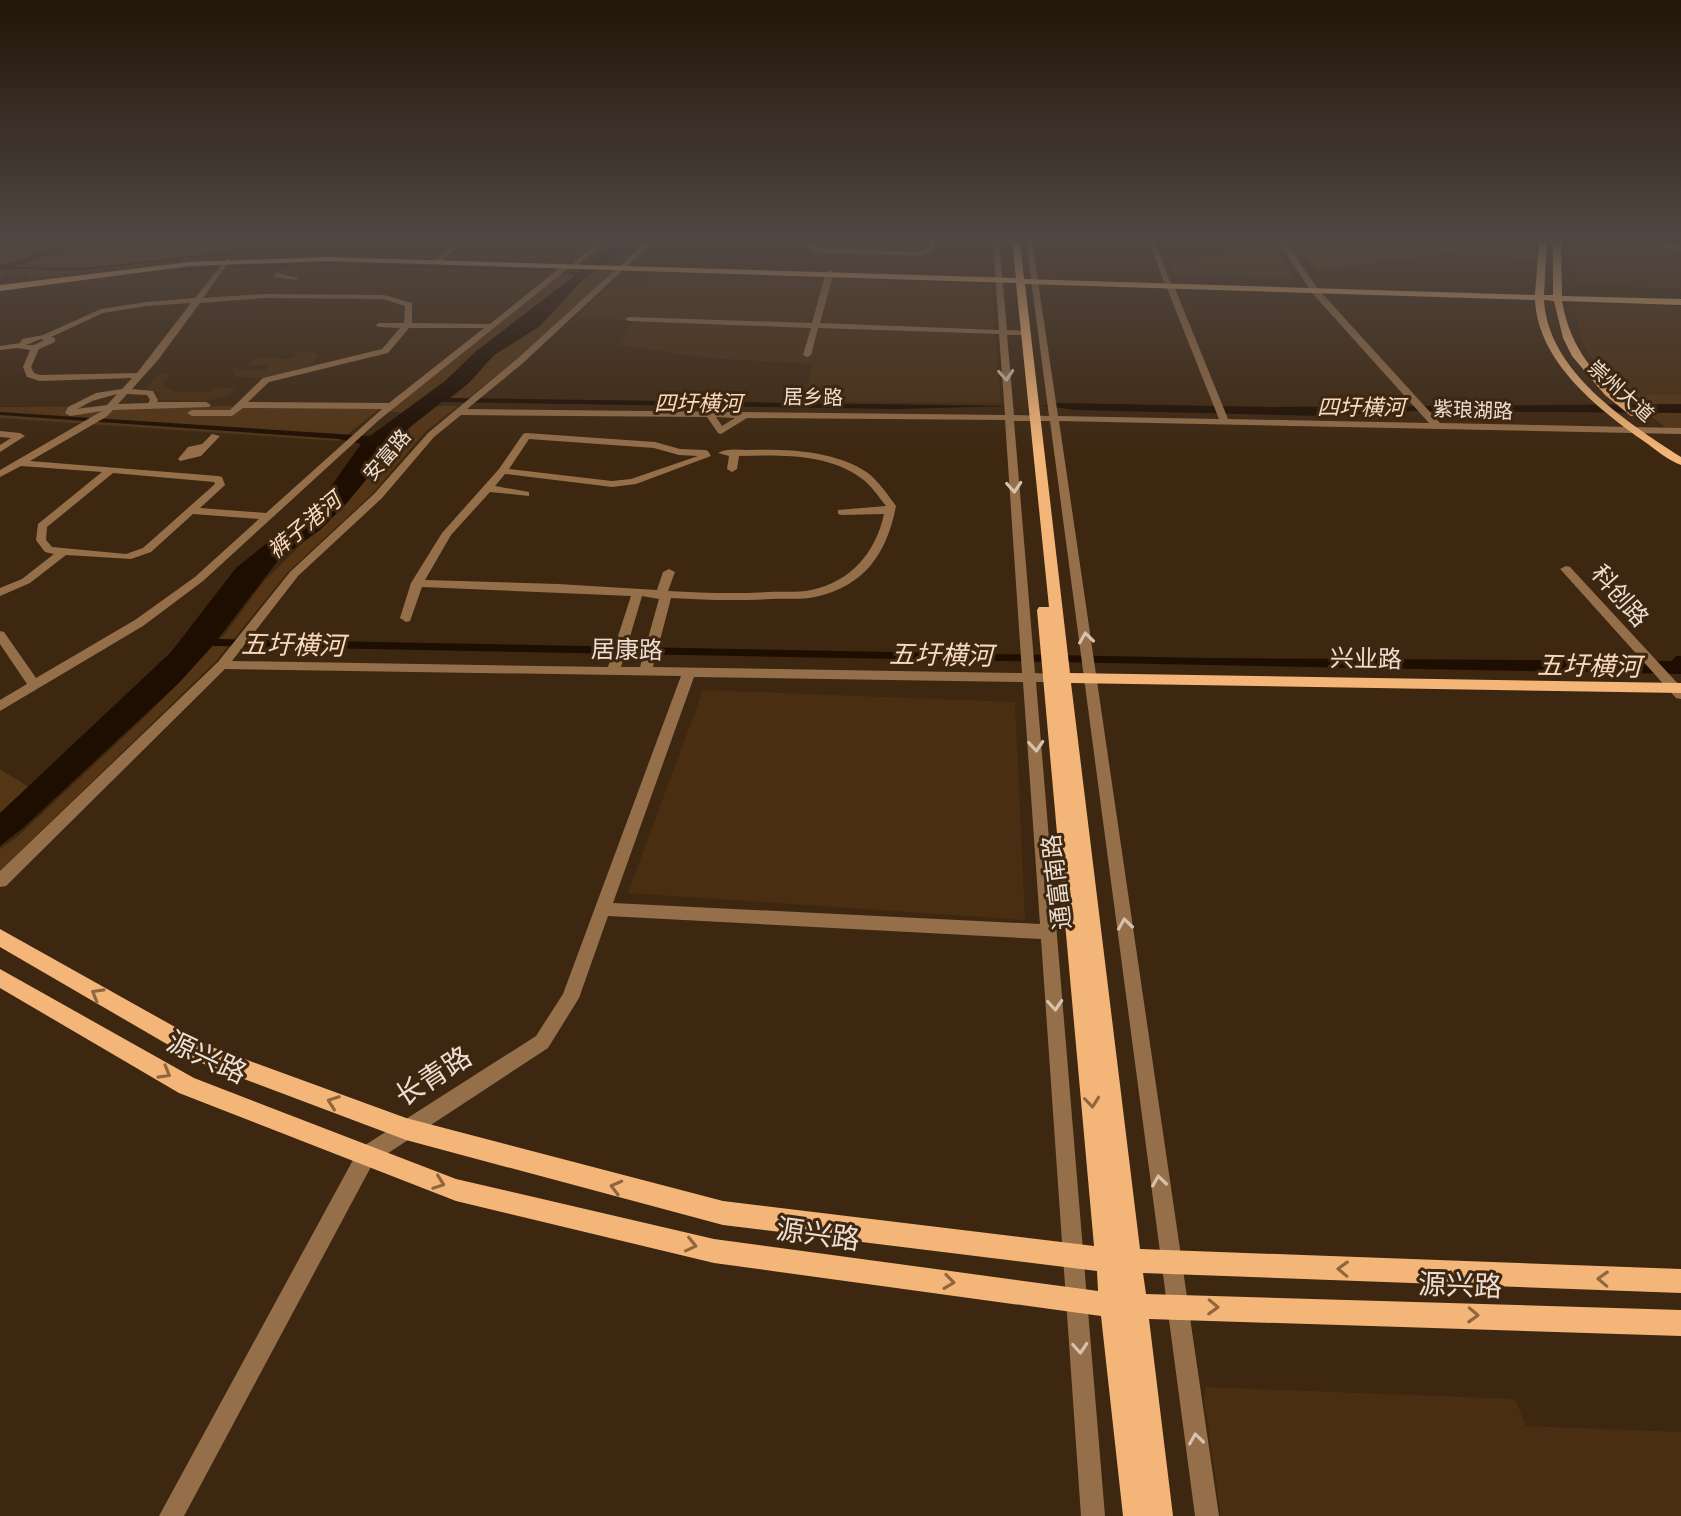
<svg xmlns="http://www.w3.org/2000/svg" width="1681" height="1516" font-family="'Work Sans','Noto Sans SC',sans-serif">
<rect width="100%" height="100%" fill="#3d2710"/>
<g fill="#492e11">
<polygon points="1570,243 1662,245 1681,250 1681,289 1579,284"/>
<polygon points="653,273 991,284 1001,403 803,402 813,364 708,358 617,345 634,321 577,316 606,289 643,291"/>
<polygon points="1585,304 1681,306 1681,395 1622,394 1588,353 1581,339 1575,307"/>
<polygon points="299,352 313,352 319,356 309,366 266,378 235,377 231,368 265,371 269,365 248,365 255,358 292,359"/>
<polygon points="171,373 162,385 176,392 209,392 214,387 235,388 230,395 206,401 159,400 158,393 146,389 158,374"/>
<polygon points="703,690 1015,702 1025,920 628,893"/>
<polygon points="1205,1387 1515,1399 1526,1426 1681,1432 1681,1516 1221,1516 1204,1398"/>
</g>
<g fill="#543515">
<polygon points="0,241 254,241 232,253 216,256 25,279 28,273 5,275 0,282"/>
<polygon points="1348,241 1532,241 1532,258 1440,254 1317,271 1299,247"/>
<polygon points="1275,249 1295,279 1182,276 1174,274 1170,261"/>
<polygon points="595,270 614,271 516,360 466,400 440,400 494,355 540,326 572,290"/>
<polygon points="561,274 575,276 559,288 538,311 404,413 387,411"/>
<polygon points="1622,394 1681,395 1681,429 1666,428"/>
<polygon points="234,406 382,407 339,441 0,418 0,407"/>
<polygon points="432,406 458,406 426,431 371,495 287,573 216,661 0,871 0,849 16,838 150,712 225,634 264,581 328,518 390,441"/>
<polygon points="0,769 35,791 0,821"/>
</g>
<g fill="#1e0e01">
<polygon points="620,241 636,241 585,277 540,326 494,355 469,383 450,398 1014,406 897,409 442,402 409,428 346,504 320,530 280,558 218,639 1206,658 1672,661 1676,656 1681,656 1681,674 212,646 179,683 23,828 0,846 0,813 171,652 236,568 322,499 361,444 339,439 0,415 0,412 370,436 445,381 475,352"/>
<polygon points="1059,403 1270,407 1681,404 1681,413 1413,411 1327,416 1077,410 1043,406"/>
</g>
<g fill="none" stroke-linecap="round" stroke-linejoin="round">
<g stroke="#1e0e01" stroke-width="2">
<polyline points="240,250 418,253 442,244 441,241"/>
<polyline points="230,267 317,264 548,270 581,274"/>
<polyline points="0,268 85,269 218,254 240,250 253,241"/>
<polyline points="175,270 216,268"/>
</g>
<g fill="#1e0e01" fill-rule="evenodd">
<polygon points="2,241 10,241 0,252"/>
<polygon points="74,241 86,241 6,270 0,270 0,266"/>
</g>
<g fill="#956f4a" fill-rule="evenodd">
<polygon points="458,241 465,241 439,263 435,263 435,261"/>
<polygon points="598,241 605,241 578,265 574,265 574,263"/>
<path d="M647 241H654L523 363 467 409 1005 415 999 334 818 328 811 355 807 357 803 355 811 328 629 321 625 319 629 317 812 323 826 272 830 270 834 272 820 323 999 330 993 241H999L1007 330 1027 331 1031 333 1027 335H1007L1014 415 1049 416 1026 241H1032L1058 416 1219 419 1166 286 1170 284 1174 286 1228 419 1429 423 1312 293 1278 241H1284L1318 289 1440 423 1681 428V434L1059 421 1219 1516H1195L1050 421H1014L1035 673 1051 674 1057 678 1051 682H1036L1105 1516H1081L1041 939 608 916 579 998 548 1048 373 1163 184 1516H159L359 1149 536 1036 563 994 681 676 225 669 6 886 0 887V871L218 662 290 572 374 494 428 433 517 359ZM461 415 707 417 718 433 721 434 747 418 1005 420 1022 673 653 667 671 598C704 600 738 601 771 599 785 598 800 600 815 597 865 586 887 553 896 506 888 495 879 482 868 473 834 450 787 449 748 450 738 450 727 448 718 453L729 456 727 469 732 472 737 469 739 456C779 455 827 453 861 478 871 485 878 496 886 506L838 510V514L842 515 884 514C876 552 851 582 811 590 797 593 782 591 768 592 735 594 702 593 668 591L675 572 669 569 663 572 657 590 558 584 425 580 451 535 490 492 529 496V492L495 486 505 474 612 487 636 484 711 456 708 451 705 450 680 449 655 442 526 433 523 434 499 469 442 533 411 583 400 618 406 622 410 621 422 587 631 596 608 667 232 661 298 576 382 498 434 437ZM716 417 735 418 722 426ZM529 439 654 448 679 455 698 456 631 479 612 481 509 469ZM642 596 659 599 640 667H621ZM694 677 1023 682 1040 924 613 903Z"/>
<polygon points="802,241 809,241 816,248 920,252 929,249 930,241 936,241 934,251 921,256 814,252"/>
<polygon points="1149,241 1155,241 1171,284 1164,282"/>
<polygon points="1646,241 1657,241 1681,247 1681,251"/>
<path d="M227 258 230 260 203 298 265 294 384 295 412 303V323L490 324 563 265 570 267 379 420 203 581 143 626 0 711V700L27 684 0 644V631L4 632 36 678 135 620 195 577 259 519 193 514 151 552 131 559 66 555 30 583 0 596V588L22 579 54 554 45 552 36 540 38 524 102 472 21 466 0 477V470L102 411 70 416 65 413 68 407 96 393 122 389 132 378 40 381 27 377 23 367 30 350 18 348 0 350V346L20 343 22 339 43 335 101 309 146 302 195 298ZM265 298 383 299 405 306 404 323H379L375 325 379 327 400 328 382 349 263 378 230 410H192L187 413 192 416H232L243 408 382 409 266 513 200 508 225 485 222 477 218 476 30 461 106 417 113 410 209 407 211 405 206 402H157L158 400 153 391 132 389 158 360 200 303ZM191 303 137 373 40 375 34 373 31 367 39 349 55 342V338L51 337 103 313 146 306ZM409 328H484L389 403 248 402 269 382 388 353ZM41 339 44 340 34 345H26ZM117 394 107 405 77 409 92 401ZM127 394 147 395 150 400 148 403 118 404ZM113 473 214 482 215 484 143 548 126 554 52 547 46 540 47 527Z"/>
<polygon points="277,273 299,278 295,280 274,277"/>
<polygon points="0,431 20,433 25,436 0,452 0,445 11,438 0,437"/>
<polygon points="212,434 220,436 201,456 180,461 178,459 188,447 202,444"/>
<polygon points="1566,566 1570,567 1681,687 1681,699 1676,698 1562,571 1560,569"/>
</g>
<path fill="#f4b578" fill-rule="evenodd" d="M1012 241H1020L1024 279 1535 295 1539 241H1547L1544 295H1553V241H1561L1562 296 1681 299V305L1562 301C1571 352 1597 377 1635 411V415L1631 416 1605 395 1572 356 1563 338 1554 301 1544 300C1548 372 1627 422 1681 457V465C1668 460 1656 450 1645 442 1598 409 1538 362 1535 300L1025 284 1070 673 1681 683V693L1071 683 1140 1249 1681 1269V1293L1143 1273 1146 1294 1681 1310V1336L1149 1319 1173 1516H1123L1101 1316 714 1263 456 1201 179 1093 0 988V969L194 1078 456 1179 714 1239 1098 1291 1097 1271 723 1225 406 1140 196 1061 0 947V929L209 1046 406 1118 723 1201 1094 1246 1037 610 1039 607H1049L1016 283 327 261 190 266 0 291V285L190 262 327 257 1016 278Z"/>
</g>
<defs><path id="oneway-chevron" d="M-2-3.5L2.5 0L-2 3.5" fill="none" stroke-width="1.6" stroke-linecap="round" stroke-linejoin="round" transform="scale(2)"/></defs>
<g stroke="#d7c2af">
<use href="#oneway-chevron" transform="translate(1006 375) rotate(86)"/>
<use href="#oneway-chevron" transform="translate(1014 487) rotate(86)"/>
<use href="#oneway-chevron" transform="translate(1086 638) rotate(-98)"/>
<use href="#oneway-chevron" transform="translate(1036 746) rotate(86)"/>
<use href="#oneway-chevron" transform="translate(1125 924) rotate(-98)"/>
<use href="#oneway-chevron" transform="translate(1055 1005) rotate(86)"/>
<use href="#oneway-chevron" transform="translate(1159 1181) rotate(-98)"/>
<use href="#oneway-chevron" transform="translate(1080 1348) rotate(86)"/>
<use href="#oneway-chevron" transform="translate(1196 1439) rotate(-98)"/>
</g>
<g stroke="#8f673f">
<use href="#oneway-chevron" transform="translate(97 994) rotate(-150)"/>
<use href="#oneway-chevron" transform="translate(165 1073) rotate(30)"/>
<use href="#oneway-chevron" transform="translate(333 1102) rotate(-160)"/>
<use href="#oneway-chevron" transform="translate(1092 1102) rotate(84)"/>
<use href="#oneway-chevron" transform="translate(439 1183) rotate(20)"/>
<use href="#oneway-chevron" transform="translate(616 1187) rotate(-165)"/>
<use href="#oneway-chevron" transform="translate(691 1245) rotate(13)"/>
<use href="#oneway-chevron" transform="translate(1343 1269) rotate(-178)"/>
<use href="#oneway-chevron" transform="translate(1603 1279) rotate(-178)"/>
<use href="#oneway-chevron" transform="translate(949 1282) rotate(8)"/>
<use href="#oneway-chevron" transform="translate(1213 1307) rotate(2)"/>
<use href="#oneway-chevron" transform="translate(1473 1315) rotate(2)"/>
</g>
<linearGradient id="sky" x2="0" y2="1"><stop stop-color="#221509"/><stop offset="0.53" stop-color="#514742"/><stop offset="1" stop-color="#514742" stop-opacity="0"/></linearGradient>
<rect width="1681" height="453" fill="url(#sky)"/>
<g text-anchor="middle" stroke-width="6" stroke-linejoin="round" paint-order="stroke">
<g font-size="20" fill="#edded1" stroke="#3d2710">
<text transform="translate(1621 391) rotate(42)" y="7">崇州大道</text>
<text transform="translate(813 397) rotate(1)" y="7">居乡路</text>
<text transform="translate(1473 410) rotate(2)" y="7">紫琅湖路</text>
<text transform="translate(387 455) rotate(-49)" y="7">安富路</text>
</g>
<g font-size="22" font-style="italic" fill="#f9dabe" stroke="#3d2710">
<text x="698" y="411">四圩横河</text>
<text x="1361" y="415">四圩横河</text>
<text transform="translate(304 525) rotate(-40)" y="8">裤子港河</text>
</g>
<g font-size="24" fill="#edded1" stroke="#3d2710">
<text transform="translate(1620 596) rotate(49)" y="8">科创路</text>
<text transform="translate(627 650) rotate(1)" y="8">居康路</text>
<text transform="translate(1366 659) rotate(1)" y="8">兴业路</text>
<text transform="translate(1057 882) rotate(-97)" y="8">通富南路</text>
</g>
<g font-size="26" font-style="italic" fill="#f9dabe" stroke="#3d2710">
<text transform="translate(293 645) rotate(1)" y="9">五圩横河</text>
<text transform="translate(941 655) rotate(1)" y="9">五圩横河</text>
<text transform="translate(1589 666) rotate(1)" y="9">五圩横河</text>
</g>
<g font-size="28" fill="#edded1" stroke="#3d2710">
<text transform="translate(207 1057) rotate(25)" y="10">源兴路</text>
<text transform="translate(433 1076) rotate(-33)" y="10">长青路</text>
<text transform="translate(818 1234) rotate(8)" y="10">源兴路</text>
<text transform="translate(1460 1285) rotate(2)" y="10">源兴路</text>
</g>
</g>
</svg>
